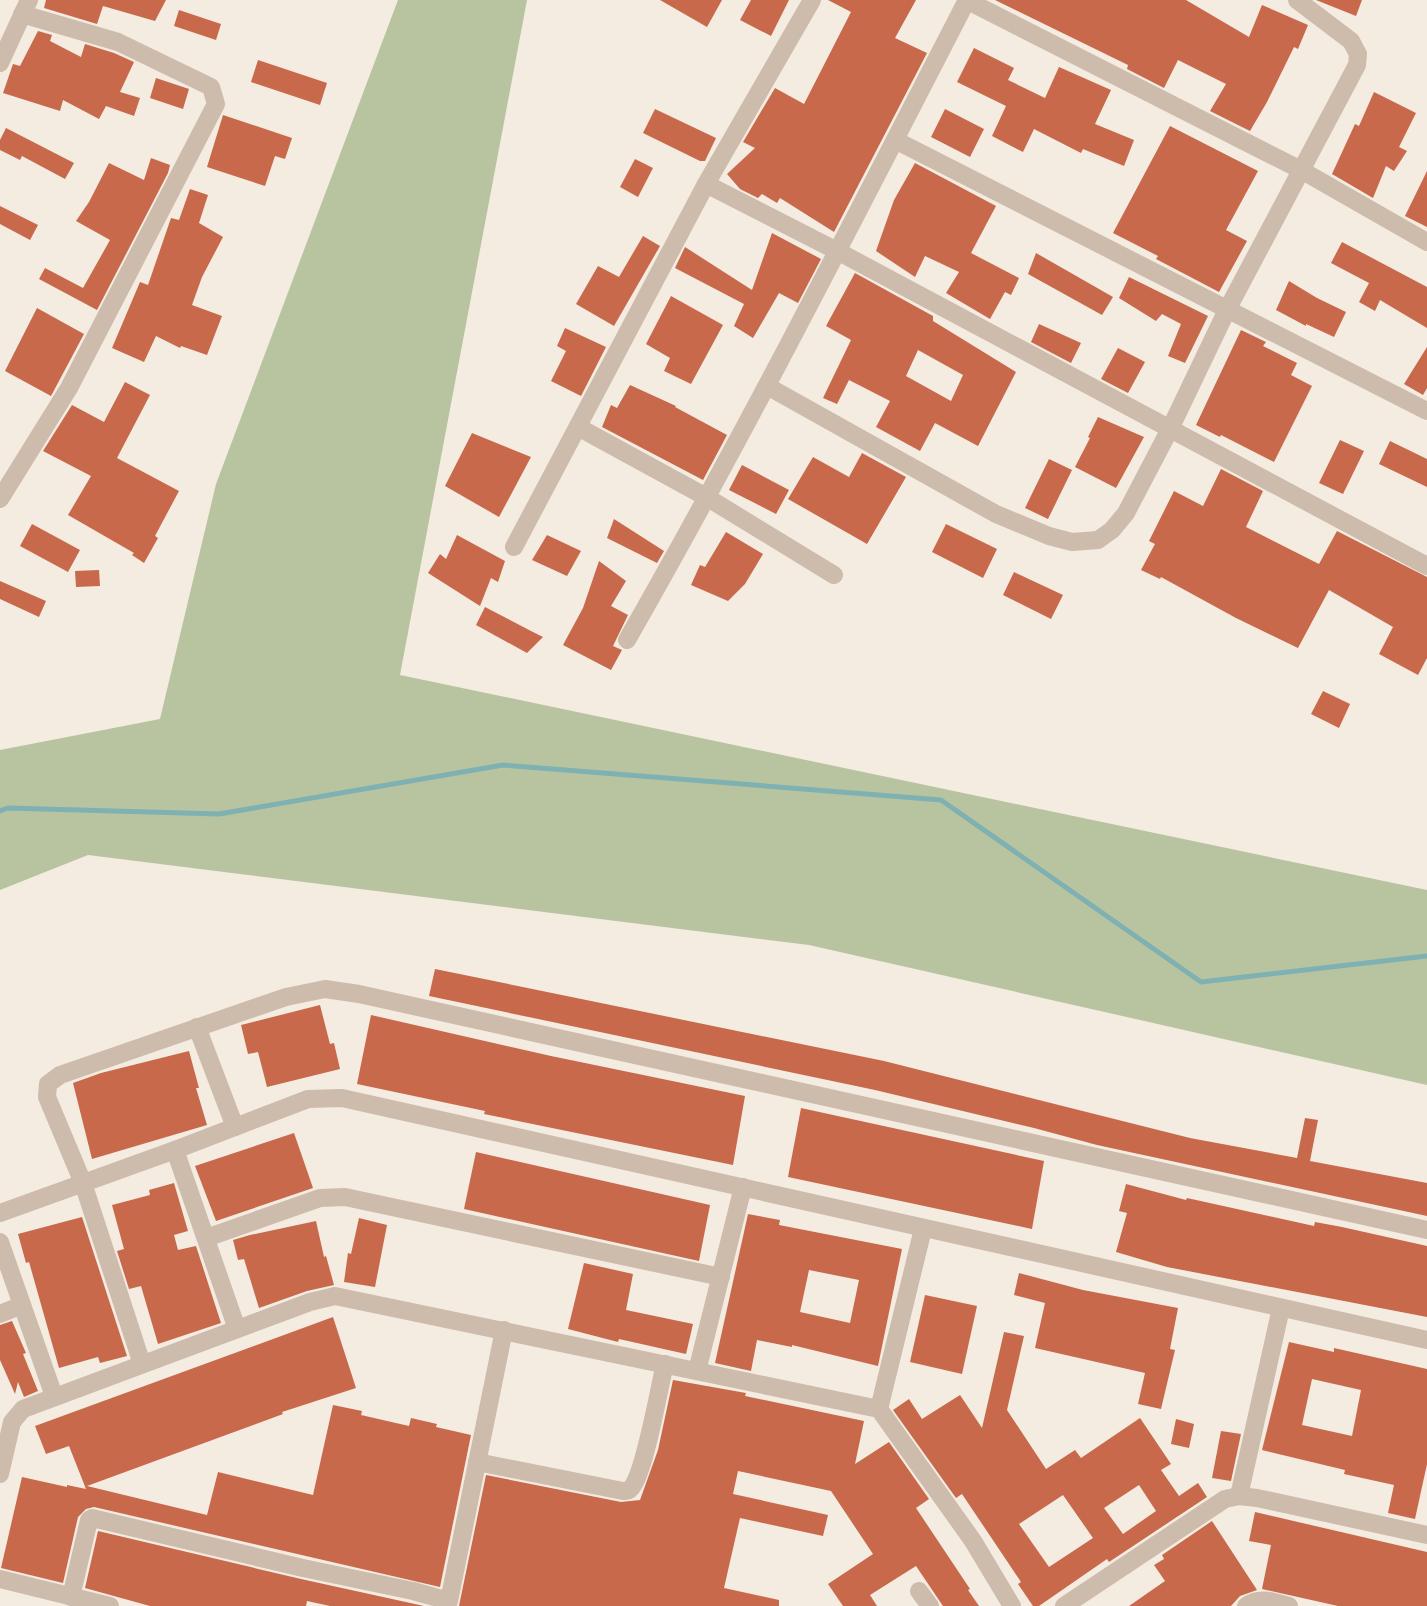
<svg xmlns="http://www.w3.org/2000/svg" width="1427" height="1606" font-family="'Fira Sans Condensed',sans-serif">
<rect width="100%" height="100%" fill="#f4ebe1"/>
<polygon fill="#b8c4a0" points="398,0 527,0 400,675 1427,890 1427,1085 809,945 88,855 0,890 0,750 160,719 216,484"/>
<g fill="none" stroke-linecap="round" stroke-linejoin="round">
<polyline stroke="#7fb0b2" stroke-width="5" points="0,811 8,808 219,814 503,765 941,800 1201,982 1427,956"/>
</g>
<g fill="#c8694b" fill-rule="evenodd">
<polygon points="46,0 166,0 155,21 103,6 97,24 44,8"/>
<polygon points="660,0 722,0 707,27"/>
<polygon points="751,0 789,0 771,36 740,20"/>
<polygon points="828,0 916,0 895,38 927,53 834,232 780,198 777,203 762,194 758,198 740,189 727,174 755,148 743,142 775,88 804,104 851,12"/>
<polygon points="995,0 1186,0 1249,37 1262,5 1308,25 1298,49 1294,47 1267,102 1250,131 1210,111 1226,84 1178,60 1164,88 1127,69 1128,65"/>
<polygon points="1316,0 1362,0 1356,16"/>
<polygon points="179,10 221,24 216,40 174,26"/>
<polygon points="38,31 52,35 50,41 81,57 85,44 114,53 134,62 120,92 140,98 134,116 106,106 99,119 63,100 60,111 3,93 13,64 20,66"/>
<polygon points="974,48 1014,68 1008,80 1045,98 1059,67 1111,90 1095,124 1134,140 1124,166 1083,149 1081,153 1034,129 1023,152 992,136 1006,106 957,82"/>
<polygon points="258,60 327,83 320,105 251,82"/>
<polygon points="156,78 189,89 183,109 150,98"/>
<polygon points="1374,92 1416,113 1399,147 1407,151 1394,171 1386,166 1373,198 1332,174 1355,124 1359,126"/>
<polygon points="655,109 716,138 705,161 700,161 643,133"/>
<polygon points="945,109 984,129 970,157 931,137"/>
<polygon points="223,115 292,138 285,159 275,156 265,186 207,167"/>
<polygon points="1170,126 1258,171 1226,230 1247,241 1219,292 1156,259 1158,256 1113,233"/>
<polygon points="6,128 74,163 65,179 22,156 20,160 0,150 0,140"/>
<polygon points="151,158 170,165 168,173 97,310 39,279 45,268 83,288 110,240 76,221 89,202 109,163 144,180"/>
<polygon points="635,159 653,168 638,197 620,187"/>
<polygon points="915,163 996,206 971,253 1019,278 1011,295 1005,292 990,319 946,293 959,272 925,256 915,277 876,251 894,200"/>
<polygon points="1427,171 1427,227 1405,216"/>
<polygon points="190,189 208,195 199,223 223,237 202,277 192,305 222,316 207,355 181,346 180,348 156,336 144,362 112,348 140,282 148,285 171,218 179,220"/>
<polygon points="0,206 38,225 30,240 0,224"/>
<polygon points="772,233 821,259 798,303 779,293 753,338 734,326 744,304 675,268 685,247 752,290"/>
<polygon points="643,236 660,246 614,326 576,304 598,266 619,277"/>
<polygon points="1342,242 1427,287 1427,328 1380,300 1375,311 1359,302 1369,283 1331,263"/>
<polygon points="1036,253 1113,297 1102,315 1028,274"/>
<path d="M855 273 933 316V321L1016 372 978 446 935 423 920 451 876 427 890 401 849 380 837 404 823 398 851 340 826 326ZM918 350 963 375 951 401 906 376Z"/>
<polygon points="1129,277 1208,316 1185,363 1168,356 1181,324 1162,314 1156,321 1119,298"/>
<polygon points="1289,281 1317,298 1346,312 1334,337 1306,324 1306,326 1276,310"/>
<polygon points="671,296 723,325 691,384 664,371 670,358 646,344"/>
<polygon points="37,308 84,334 51,396 5,371"/>
<polygon points="1039,324 1081,343 1071,363 1031,342"/>
<polygon points="565,328 606,347 581,396 551,381 566,351 557,346"/>
<polygon points="1241,330 1266,342 1263,346 1297,363 1291,375 1312,386 1274,462 1221,435 1220,437 1196,425"/>
<polygon points="1427,347 1427,388 1423,395 1404,384"/>
<polygon points="1118,348 1145,362 1128,393 1101,379"/>
<polygon points="125,382 150,395 117,458 179,491 155,536 158,538 144,563 132,555 134,553 68,515 91,476 43,451 72,405 104,422"/>
<polygon points="630,385 676,406 675,407 727,435 703,480 602,427 611,405 617,408"/>
<polygon points="1098,417 1144,437 1116,488 1075,467 1090,438 1088,437"/>
<polygon points="472,433 531,457 499,517 445,486"/>
<polygon points="1340,440 1364,451 1343,494 1319,483"/>
<polygon points="1390,441 1427,459 1427,487 1379,464"/>
<polygon points="862,453 906,477 867,544 788,499 813,457 849,477"/>
<polygon points="1049,459 1072,470 1048,519 1025,508"/>
<polygon points="742,465 789,490 776,514 729,490"/>
<polygon points="1221,469 1263,491 1246,527 1319,564 1337,531 1427,577 1427,658 1418,675 1379,654 1393,627 1329,590 1298,648 1236,618 1161,577 1160,579 1141,570 1155,544 1149,541 1174,491 1203,506"/>
<polygon points="614,519 664,551 657,563 607,538"/>
<polygon points="32,524 80,550 68,572 20,546"/>
<polygon points="946,524 997,549 983,578 932,552"/>
<polygon points="726,532 763,554 745,584 728,601 691,585 700,565 705,567"/>
<polygon points="457,535 505,561 498,582 491,578 480,606 428,573 440,554 446,559"/>
<polygon points="547,535 581,551 567,576 532,560"/>
<polygon points="599,561 626,581 611,606 628,615 613,646 622,650 611,670 563,645 583,608"/>
<polygon points="99,570 100,586 76,587 75,571"/>
<polygon points="1014,572 1063,595 1051,619 1003,595"/>
<polygon points="0,581 46,601 39,617 0,599"/>
<polygon points="485,607 531,631 543,637 527,653 476,625"/>
<polygon points="1323,691 1350,704 1339,728 1311,714"/>
<polygon points="435,969 884,1061 1190,1138 1297,1158 1305,1118 1318,1120 1310,1161 1427,1183 1427,1216 1097,1145 1034,1128 875,1090 429,996"/>
<polygon points="320,1005 330,1044 334,1043 340,1069 267,1087 258,1052 248,1054 241,1025"/>
<polygon points="371,1015 551,1056 745,1096 733,1165 484,1114 485,1111 357,1084"/>
<polygon points="189,1051 199,1088 196,1088 207,1125 92,1159 73,1083 101,1073"/>
<polygon points="801,1108 1044,1161 1032,1229 788,1177"/>
<polygon points="294,1133 313,1188 216,1221 195,1166"/>
<polygon points="476,1152 710,1205 699,1261 464,1209"/>
<polygon points="174,1183 188,1231 174,1235 178,1250 196,1246 221,1323 158,1344 141,1286 129,1289 117,1251 124,1249 112,1205 150,1195 149,1190"/>
<polygon points="1126,1184 1186,1200 1187,1198 1314,1226 1315,1222 1342,1227 1427,1246 1427,1317 1167,1267 1116,1252 1127,1213 1119,1211"/>
<path d="M748 1214 780 1220 779 1225 902 1249 878 1366 792 1345V1347L757 1340 751 1371 715 1363ZM809 1270 859 1280 850 1323 800 1312Z"/>
<polygon points="82,1217 127,1356 100,1363 98,1357 59,1368 29,1262 26,1263 18,1234"/>
<polygon points="359,1218 387,1225 375,1287 344,1282 348,1253 351,1254"/>
<polygon points="316,1221 324,1257 326,1256 334,1285 307,1291 259,1308 244,1259 238,1260 233,1240 250,1235"/>
<polygon points="584,1263 633,1274 626,1310 693,1324 686,1354 619,1339 618,1342 568,1329"/>
<polygon points="1019,1273 1083,1290 1178,1308 1170,1349 1175,1350 1161,1409 1138,1404 1145,1373 1035,1348 1045,1303 1014,1295"/>
<polygon points="925,1295 977,1306 962,1374 910,1362"/>
<polygon points="333,1317 356,1388 282,1412 283,1414 87,1486 207,1515 218,1472 313,1495 333,1405 362,1411 361,1415 409,1426 411,1418 437,1424 436,1427 471,1435 440,1587 94,1507 86,1509 78,1517 63,1583 1,1568 22,1477 67,1487 67,1485 86,1489 69,1446 46,1454 35,1426"/>
<polygon points="12,1321 26,1353 23,1354 38,1391 24,1397 18,1382 15,1394 0,1360 0,1325"/>
<path d="M1004 1332 1024 1336 1007 1410 1046 1469 1075 1450 1081 1458 1140 1418 1171 1464 1161 1470 1179 1496 1198 1483 1207 1497 1109 1562 1107 1559 1039 1606H1033L1018 1584 1021 1582 962 1494 956 1498 893 1410 909 1399 922 1419 960 1395 982 1428ZM1139 1485 1156 1511 1123 1534 1104 1508ZM1063 1495 1093 1538 1049 1567 1019 1524Z"/>
<path d="M1289 1342 1334 1352V1348L1427 1369V1464L1415 1519 1388 1513 1394 1485 1344 1474 1345 1470 1262 1450ZM1312 1379 1361 1390 1352 1436 1302 1425Z"/>
<polygon points="673,1380 746,1393 745,1396 864,1421 855,1464 889,1442 929,1499 916,1508 970,1589 968,1590 979,1606 943,1606 916,1566 870,1595 877,1606 843,1606 828,1584 873,1554 831,1491 738,1471 733,1494 828,1515 823,1536 740,1518 724,1588 779,1600 779,1606 459,1606 486,1475 621,1502 640,1500 658,1450"/>
<polygon points="1176,1419 1194,1424 1189,1448 1171,1444"/>
<polygon points="1221,1431 1241,1434 1231,1481 1212,1478"/>
<polygon points="1255,1512 1427,1552 1427,1606 1338,1606 1262,1589 1271,1545 1249,1541"/>
<polygon points="1212,1521 1257,1590 1240,1596 1231,1606 1129,1606 1165,1581 1154,1565 1164,1559 1162,1555"/>
<polygon points="98,1531 301,1579 424,1606 330,1606 307,1601 306,1606 150,1606 85,1588"/>
</g>
<g fill="none" stroke-linecap="round" stroke-linejoin="round">
<g stroke="#cdbbac" stroke-width="18">
<polyline points="966,0 1301,170 1427,242"/>
<polyline points="0,63 29,0"/>
<polyline points="895,140 1427,411"/>
<polyline points="706,184 839,252 1427,566"/>
<polyline points="767,386 996,514 1049,536 1072,542 1098,540 1112,530 1126,513 1170,429 1227,310 1357,65 1358,54 1351,41 1297,0"/>
<polyline points="578,427 708,498 834,575"/>
<polyline points="0,499 69,388 216,104 211,87 118,42 22,14"/>
<polyline points="514,547 706,184 812,0"/>
<path d="M627 640C747 430 856 215 967 0"/>
<polyline points="197,1027 235,1127"/>
<polyline points="175,1150 237,1329"/>
<polyline points="0,1213 175,1150 308,1099 342,1098 1427,1340"/>
<polyline points="206,1238 320,1198 345,1197 721,1277"/>
<polyline points="0,1242 54,1396"/>
<polyline points="0,1314 22,1305"/>
<polyline points="142,1364 83,1183 47,1097 48,1084 60,1075 286,997 325,989 359,994 1427,1230"/>
<polyline points="697,1371 743,1187"/>
<polyline points="879,1409 923,1229"/>
<path d="M477 1462 623 1491C627 1491 629 1491 632 1487 645 1471 659 1388 665 1364"/>
<polyline points="0,1474 12,1422 23,1409 310,1302 335,1296 879,1409 973,1541 1012,1606"/>
<polyline points="1239,1496 1281,1308"/>
<polyline points="0,1579 110,1606"/>
<polyline points="919,1591 930,1606"/>
<polyline points="71,1597 89,1520 92,1518 303,1568 413,1591 449,1601 504,1330"/>
<polyline points="1064,1606 1225,1499 1239,1496 1257,1498 1427,1535"/>
<path d="M1246 1606C1260 1596 1274 1602 1289 1606"/>
</g>
</g>
</svg>
